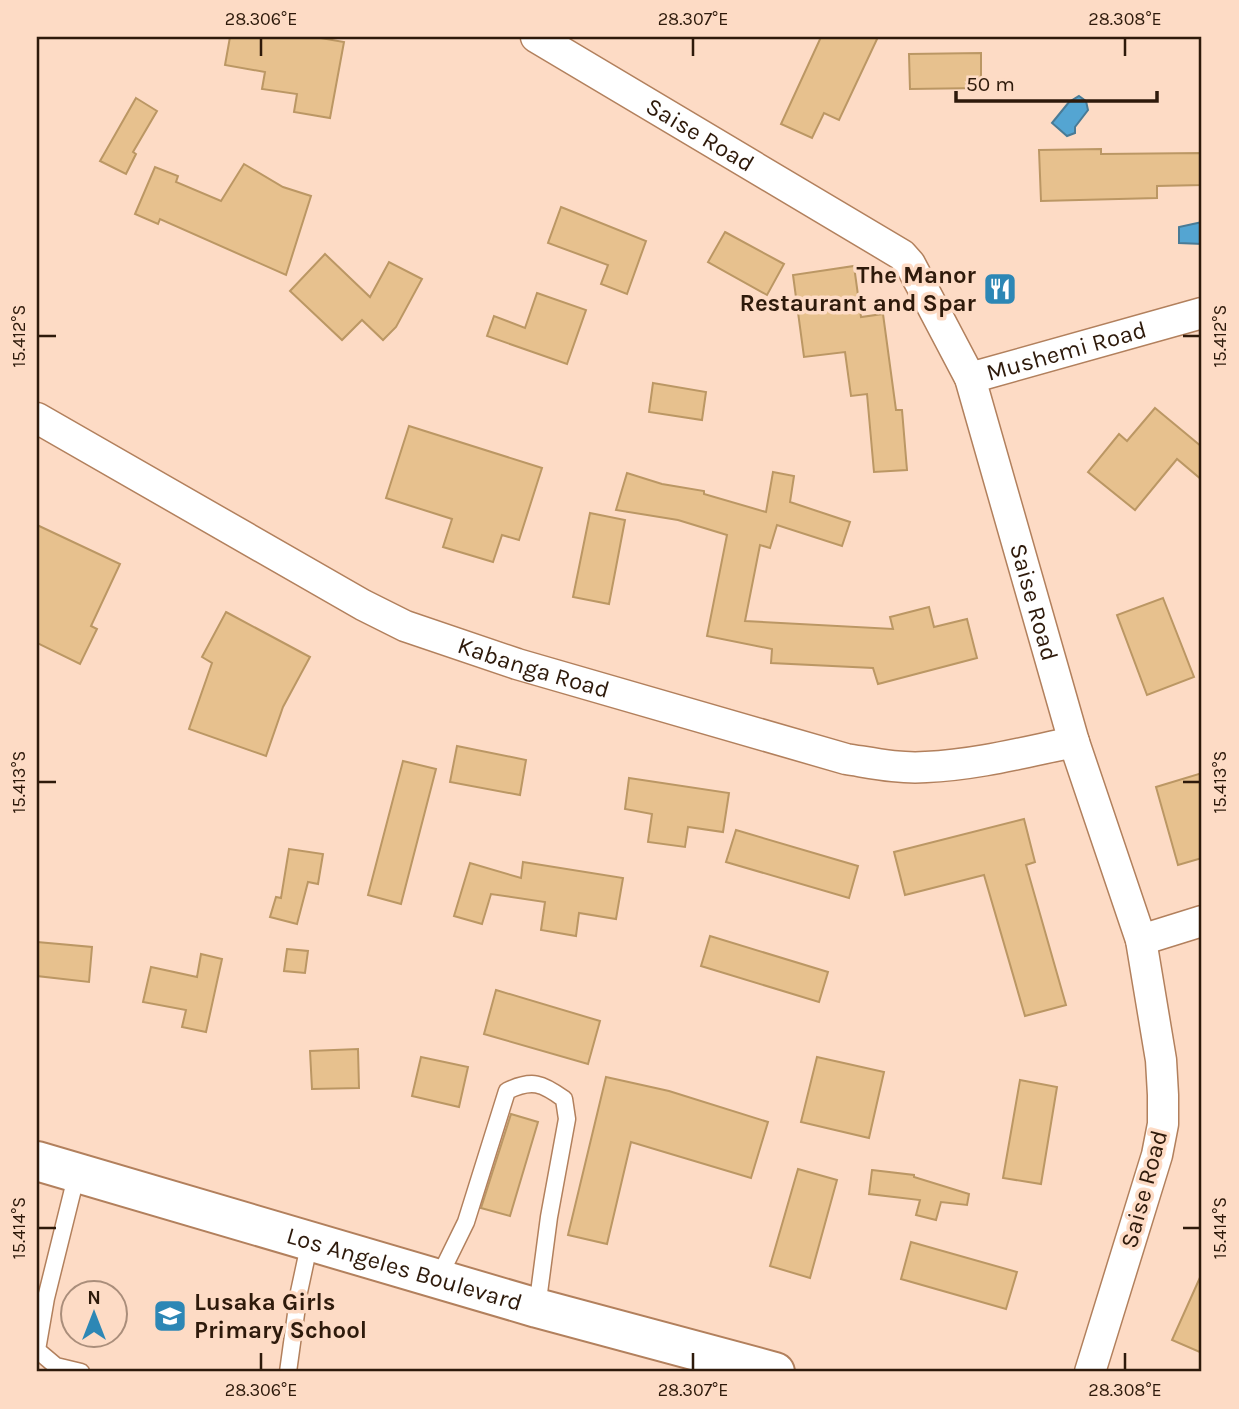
<svg xmlns="http://www.w3.org/2000/svg" width="1239" height="1409" font-family="Karla,sans-serif">
<rect width="100%" height="100%" fill="#fddbc5"/>
<g fill="#54a5d2" stroke="#497b96" stroke-width="2">
<polygon points="1079,96 1086,101 1088,110 1075,127 1075,133 1067,136 1052,123 1069,102"/>
<polygon points="1202,222 1202,244 1179,243 1179,227"/>
</g>
<g fill="#e7c18e" stroke="#bb9764" stroke-width="2">
<polygon points="230,37 315,37 344,42 330,118 294,112 297,94 262,89 265,72 225,65"/>
<polygon points="821,37 878,37 839,120 824,113 812,138 781,124"/>
<polygon points="981,53 981,88 910,89 909,54"/>
<polygon points="136,98 157,111 133,152 136,154 126,174 100,161"/>
<polygon points="1101,149 1101,154 1202,153 1202,185 1157,186 1157,198 1041,201 1039,150"/>
<polygon points="244,164 283,187 311,196 286,275 160,219 158,224 135,214 155,167 178,176 176,182 221,201"/>
<polygon points="561,207 646,241 627,294 601,284 608,265 548,243"/>
<polygon points="725,232 784,264 767,295 708,262"/>
<polygon points="325,254 370,297 389,262 422,279 396,327 383,340 362,320 342,340 290,291"/>
<polygon points="854,266 861,317 883,314 896,410 902,410 907,470 874,472 867,394 851,396 845,352 804,357 793,275"/>
<polygon points="537,293 586,310 567,364 487,336 494,316 525,328"/>
<polygon points="653,383 706,392 702,420 649,412"/>
<polygon points="1155,408 1202,447 1202,480 1177,459 1135,510 1088,472 1119,434 1127,441"/>
<polygon points="409,426 542,468 519,540 502,535 493,562 443,547 452,519 386,498"/>
<polygon points="773,472 794,476 790,502 850,522 842,546 777,525 770,548 760,545 745,621 893,629 890,617 929,607 934,627 967,619 977,658 878,684 873,668 771,663 772,649 707,636 727,535 678,520 616,510 627,473 662,484 704,491 704,494 766,512"/>
<polygon points="590,513 625,520 609,604 573,597"/>
<polygon points="37,525 120,564 91,626 97,629 80,664 37,643"/>
<polygon points="1163,598 1194,677 1147,695 1117,615"/>
<polygon points="226,612 310,657 283,707 266,756 189,729 212,663 202,657"/>
<polygon points="457,746 526,760 520,795 450,782"/>
<polygon points="403,761 436,769 401,904 368,895"/>
<polygon points="1202,773 1202,858 1178,865 1156,787"/>
<polygon points="629,778 729,793 723,832 688,827 685,847 648,842 652,814 625,809"/>
<polygon points="1024,819 1035,862 1026,865 1066,1005 1025,1016 984,875 905,895 894,852"/>
<polygon points="736,830 858,866 849,898 726,862"/>
<polygon points="289,849 323,854 318,884 308,882 297,924 270,917 276,897 281,898"/>
<polygon points="523,862 623,878 616,919 579,913 576,936 541,930 545,902 491,894 482,924 454,916 470,863 521,878"/>
<polygon points="710,936 828,972 819,1002 701,966"/>
<polygon points="37,942 92,947 89,982 37,976"/>
<polygon points="287,949 308,951 305,973 284,971"/>
<polygon points="201,954 222,959 206,1032 182,1027 186,1010 143,1002 151,967 197,977"/>
<polygon points="496,990 600,1021 588,1064 484,1034"/>
<polygon points="358,1049 359,1088 312,1089 310,1051"/>
<polygon points="421,1057 468,1067 459,1107 412,1096"/>
<polygon points="817,1057 884,1072 869,1138 801,1122"/>
<polygon points="606,1077 669,1091 768,1122 751,1178 631,1142 607,1244 568,1235"/>
<polygon points="1020,1080 1057,1087 1041,1184 1003,1178"/>
<polygon points="511,1114 538,1122 510,1216 481,1208"/>
<polygon points="798,1169 837,1180 810,1278 770,1266"/>
<polygon points="872,1170 914,1175 914,1177 969,1194 967,1205 941,1202 936,1220 916,1215 920,1200 869,1194"/>
<polygon points="911,1242 1017,1272 1006,1309 901,1279"/>
<polygon points="1202,1273 1202,1353 1172,1340"/>
</g>
<g fill="none" stroke-linecap="round" stroke-linejoin="round">
<defs>
<g id="lane">
<polyline points="77,1173 46,1298 37,1350 56,1366 81,1372"/>
<path d="M438 1279 466 1222 507 1091C532 1079 542 1083 564 1099L567 1119 549 1217 537 1308"/>
<polyline points="288,1372 299,1292 310,1241"/>
</g>
<g id="street">
<path id="s1" d="M536 37 902 255 910 264 970 378 1074 742 1141 940 1161 1060 1163 1095V1124L1157 1155 1090 1372"/>
<path id="s2" d="M970 378 1202 313"/>
<path id="s3" d="M37 418 363 605 405 626 517 664 846 759C872 763 899 769 926 767 976 765 1025 752 1074 742"/>
<polyline points="1141,940 1202,921"/>
</g>
<g id="secondary">
<path id="s4" d="M37 1161 537 1308 775 1372"/>
</g>
</defs>
<use href="#lane" stroke="#b2805d" stroke-width="19"/>
<use href="#street" stroke="#b2805d" stroke-width="33"/>
<use href="#secondary" stroke="#b2805d" stroke-width="42"/>
<use href="#lane" stroke="#fff" stroke-width="16"/>
<use href="#street" stroke="#fff" stroke-width="30"/>
<use href="#secondary" stroke="#fff" stroke-width="38"/>
</g>
<path fill="none" stroke="#2e1a0b" stroke-width="2.5" d="M261 38V56M693 38V56M1125 38V56M38 336H56M1183 336H1200M38 782H56M1183 782H1200M38 1228H56M1183 1228H1200M261 1353V1370M693 1353V1370M1125 1353V1370"/>
<defs>
<symbol id="restaurant-square" viewBox="-11 -11 22 22"><rect x="-9" y="-9" width="18" height="18" rx="4" fill="#2d87b5" stroke="#fddbc5"/><path d="M-5-6h1v4h1v-4h1v4h1v-4h1v5L-1.5 .5V6h-2V.5L-5-1ZM5-6V6H3V1.5H1.5Q1.5-4 5-6Z" fill="#fff"/></symbol>
<symbol id="school-square" viewBox="-11 -11 22 22"><rect x="-9" y="-9" width="18" height="18" rx="4" fill="#2d87b5" stroke="#fddbc5"/><path d="M0-5L7-2L0 1L-7-2ZM-4 1L0 2.5L4 1V4Q0 6-4 4Z" fill="#fff"/></symbol>
</defs>
<g fill-rule="evenodd">
<use href="#restaurant-square" x="981" y="270" width="38" height="38"/>
<use href="#school-square" x="151" y="1297" width="38" height="38"/>
</g>
<g text-anchor="middle" stroke-width="7" stroke-linejoin="round" paint-order="stroke">
<g font-size="24" fill="#2e1a0b" stroke="#fddbc5">
<text dy="8" stroke="none"><textPath href="#s1" startOffset="191">Saise Road</textPath></text>
<text dy="8" stroke="none"><textPath href="#s2" startOffset="100">Mushemi Road</textPath></text>
<text dy="8" stroke="none"><textPath href="#s1" startOffset="800">Saise Road</textPath></text>
<text dy="8" stroke="none"><textPath href="#s3" startOffset="558">Kabanga Road</textPath></text>
<text transform="translate(1144 1189) rotate(-75)" y="8">Saise Road</text>
<text dy="8" stroke="none"><textPath href="#s4" startOffset="383">Los Angeles Boulevard</textPath></text>
</g>
<g font-size="24" font-weight="bold" fill="#2e1a0b" stroke="#fddbc5" text-anchor="end">
<text x="976" y="283">The Manor<tspan x="976" dy="28">Restaurant and Spar</tspan></text>
<text x="194" y="1310" text-anchor="start">Lusaka Girls<tspan x="194" dy="28">Primary School</tspan></text>
</g>
</g>
<rect width="1239" height="1409" fill="none" stroke="#fddbc5" stroke-width="77"/>
<g transform="translate(94 1314)"><circle r="33" fill="#fddbc5" stroke="#aa8e7b" stroke-width="2"/>
<path d="M0-5L12 26L0 18L-12 26Z" fill="#2d87b5"/>
<text y="-10" font-size="19" font-weight="bold" text-anchor="middle" fill="#2e1a0b">N</text>
</g>
<path d="M956 91v10h201v-10" fill="none" stroke="#2e1a0b" stroke-width="3.5"/>
<text x="966" y="91" font-size="21" fill="#2e1a0b" stroke="#fddbc5" stroke-width="5" paint-order="stroke">50 m</text>
<rect x="38" y="38" width="1162" height="1332" fill="none" stroke="#2e1a0b" stroke-width="2.5"/>
<g font-size="18" text-anchor="middle" fill="#2e1a0b">
<text x="261" y="25">28.306°E</text>
<text x="693" y="25">28.307°E</text>
<text x="1125" y="25">28.308°E</text>
<text transform="translate(19 336) rotate(-90)" y="6">15.412°S</text>
<text transform="translate(1220 336) rotate(-90)" y="6">15.412°S</text>
<text transform="translate(19 782) rotate(-90)" y="6">15.413°S</text>
<text transform="translate(1220 782) rotate(-90)" y="6">15.413°S</text>
<text transform="translate(19 1228) rotate(-90)" y="6">15.414°S</text>
<text transform="translate(1220 1228) rotate(-90)" y="6">15.414°S</text>
<text x="261" y="1396">28.306°E</text>
<text x="693" y="1396">28.307°E</text>
<text x="1125" y="1396">28.308°E</text>
</g>
</svg>
